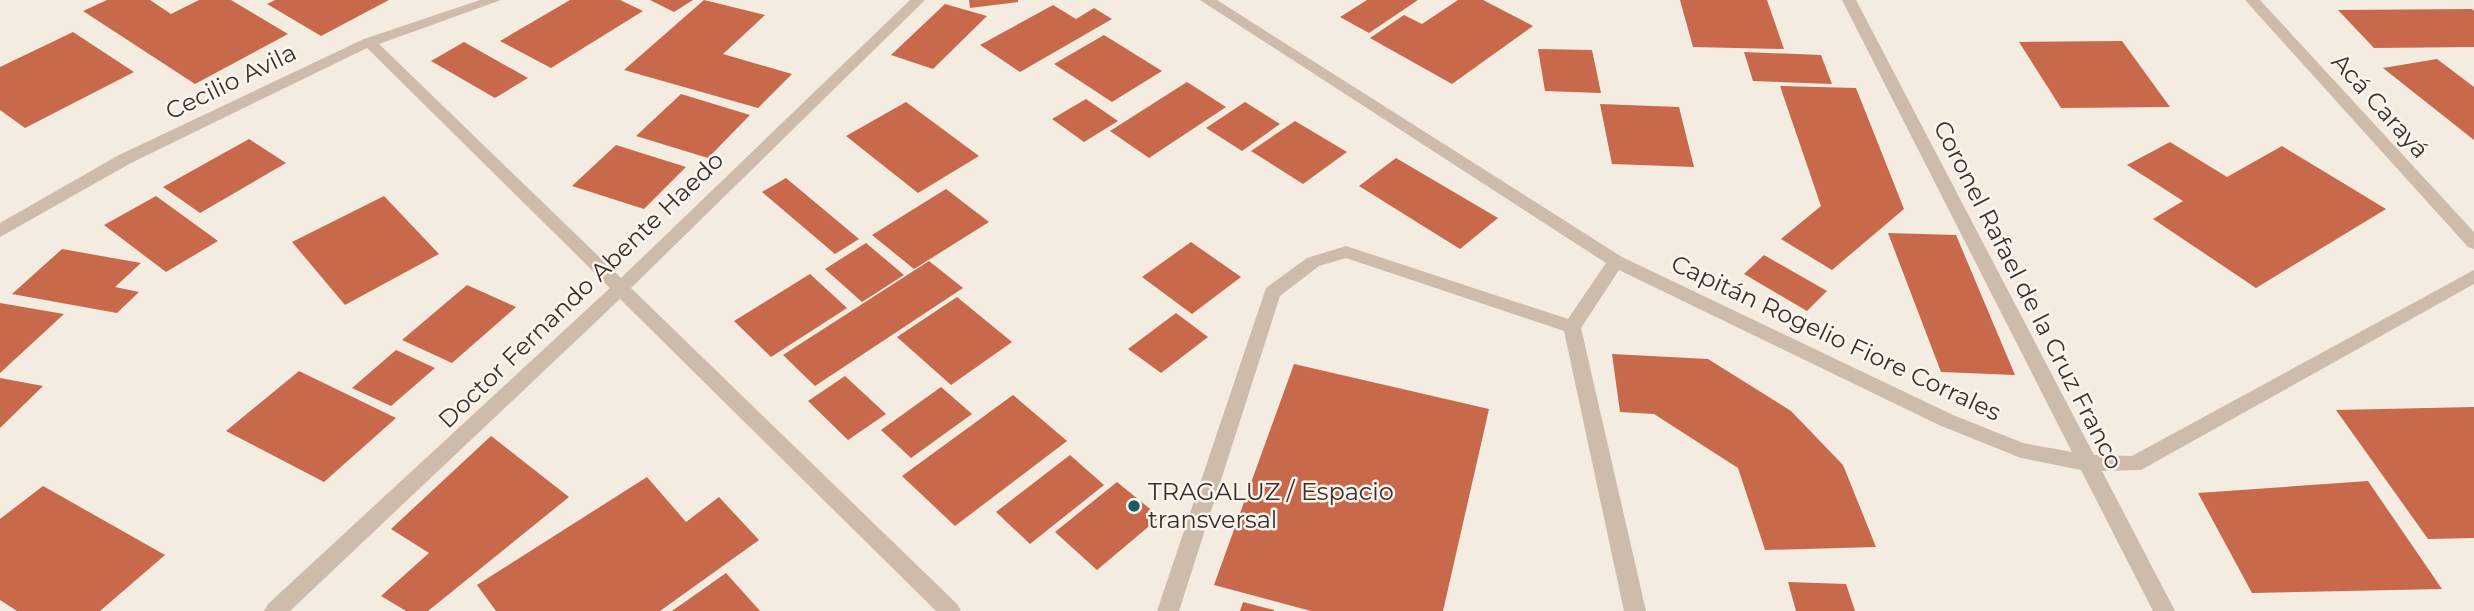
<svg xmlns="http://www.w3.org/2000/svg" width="2474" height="611" font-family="Montserrat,sans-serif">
<rect width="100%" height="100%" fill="#f4ebe1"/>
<g fill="#c8694b">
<polygon points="107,0 150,0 171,14 199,0 231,0 288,34 195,84 83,11"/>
<polygon points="275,0 389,0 321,36 267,4"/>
<polygon points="570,0 620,0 643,11 551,68 500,41"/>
<polygon points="650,0 693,0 674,12"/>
<polygon points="704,0 765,15 723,54 792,74 758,108 624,70"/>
<polygon points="969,0 1018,0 1018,2 970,8"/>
<polygon points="1367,0 1418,0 1369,33 1340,17"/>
<polygon points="1458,0 1483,0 1533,26 1452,84 1370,38 1404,15 1422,24"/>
<polygon points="1680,0 1767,0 1784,49 1693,47"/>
<polygon points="945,4 987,16 933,69 891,55"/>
<polygon points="1053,5 1076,19 1094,8 1112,19 1020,72 980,45"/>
<polygon points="2472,9 2474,11 2474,47 2374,48 2338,10"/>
<polygon points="73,32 134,72 25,128 0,110 0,67"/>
<polygon points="1104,35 1162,71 1112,102 1054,64"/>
<polygon points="2122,41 2170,107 2061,108 2019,42"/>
<polygon points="464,42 528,78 495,98 431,61"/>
<polygon points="1538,49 1592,50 1601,93 1545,91"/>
<polygon points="1744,52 1821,55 1832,84 1753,81"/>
<polygon points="2437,59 2474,87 2474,140 2383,68"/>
<polygon points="1187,82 1226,107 1149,158 1110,131"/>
<polygon points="1780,86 1856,88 1904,209 1832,270 1781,239 1821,206"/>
<polygon points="681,94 750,115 708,158 636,136"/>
<polygon points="1086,99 1118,121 1084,142 1052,119"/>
<polygon points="906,102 979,156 918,193 846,136"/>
<polygon points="1245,102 1280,124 1242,151 1206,128"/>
<polygon points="1600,104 1679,107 1694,167 1612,164"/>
<polygon points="1295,121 1347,152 1303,184 1251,151"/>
<polygon points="249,139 286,163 200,213 163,187"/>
<polygon points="2170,142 2227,177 2282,146 2386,209 2256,288 2153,219 2183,201 2127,165"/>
<polygon points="616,145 686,167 644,209 572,186"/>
<polygon points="1396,158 1498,218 1460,249 1359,186"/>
<polygon points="786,178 859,239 835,254 762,192"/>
<polygon points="946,189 989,222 914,269 872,235"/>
<polygon points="156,196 218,241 166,272 104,225"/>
<polygon points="384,196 439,254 345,305 292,242"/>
<polygon points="1888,233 1956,235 2015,375 1941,372"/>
<polygon points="1191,242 1241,277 1192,314 1142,277"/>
<polygon points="866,243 904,275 862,302 825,269"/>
<polygon points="62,249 141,263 115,287 139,292 117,313 12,294"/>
<polygon points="1764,255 1827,291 1807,311 1744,274"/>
<polygon points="929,261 963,288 815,386 783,355"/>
<polygon points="810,274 847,308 771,357 734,321"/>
<polygon points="467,285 516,307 452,363 402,340"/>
<polygon points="957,297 1012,342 951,385 897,337"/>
<polygon points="0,303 64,314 0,373"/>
<polygon points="1176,313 1208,337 1161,373 1128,349"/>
<polygon points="396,350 435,368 391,406 352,388"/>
<polygon points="1612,354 1708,359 1791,411 1843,465 1876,547 1765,550 1738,468 1654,414 1620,412"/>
<polygon points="1294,364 1489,409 1443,611 1311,611 1214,585"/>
<polygon points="299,371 396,418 324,482 226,431"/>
<polygon points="845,376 886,414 848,440 808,401"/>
<polygon points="0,378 43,386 0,428"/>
<polygon points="941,387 972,414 911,458 881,430"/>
<polygon points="1013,395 1067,441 955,526 902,476"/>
<polygon points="2474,407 2474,538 2428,539 2336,410"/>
<polygon points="491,436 569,497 428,611 406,611 381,596 429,553 391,529"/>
<polygon points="1070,455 1104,485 1030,544 996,512"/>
<polygon points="647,477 686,522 719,497 759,540 660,611 496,611 477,585"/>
<polygon points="2368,481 2442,589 2252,593 2198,493"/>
<polygon points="1117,482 1160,517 1097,570 1055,532"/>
<polygon points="43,486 165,555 100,611 17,611 0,600 0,519"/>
<polygon points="726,573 760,611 672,611"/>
<polygon points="1788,582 1846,584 1855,611 1796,611"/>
<polygon points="1243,602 1274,610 1274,611 1240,611"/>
</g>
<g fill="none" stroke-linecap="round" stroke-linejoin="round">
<g fill="#cdbbac" fill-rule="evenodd">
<polygon points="480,0 501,0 379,44 621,278 910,0 925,0 631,288 957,604 961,611 936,611 620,299 290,611 264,611 268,604 610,288 367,48 131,163 0,237 0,223 119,155 364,39"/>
<polygon points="1200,0 1217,0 1622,257 1953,415 2023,443 2072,452 1842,0 1856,0 2094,455 2132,456 2474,270 2474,284 2141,470 2102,471 2175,611 2153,611 2081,470 2021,458 1939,425 1619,270 1581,328 1646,611 1624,611 1564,331 1346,258 1319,266 1280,296 1179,611 1157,611 1266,288 1307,258 1346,246 1568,319 1606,263"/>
<polygon points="2245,0 2260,0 2474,232 2474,249 2468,247"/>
</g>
</g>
<circle fill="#1f5a5e" stroke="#fbf5ee" stroke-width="2.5" cx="1134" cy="506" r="7"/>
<g text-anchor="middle" stroke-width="5" stroke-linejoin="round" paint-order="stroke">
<g font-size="24" fill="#3b302b" stroke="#fbf5ee">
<text transform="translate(231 82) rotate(-26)" y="8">Cecilio Avila</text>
<text transform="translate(2380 106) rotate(48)" y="8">Acá Carayá</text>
<text transform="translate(581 290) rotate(-44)" y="8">Doctor Fernando Abente Haedo</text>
<text transform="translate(2028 295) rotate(63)" y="8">Coronel Rafael de la Cruz Franco</text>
<text transform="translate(1836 338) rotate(25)" y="8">Capitán Rogelio Fiore Corrales</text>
</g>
<g font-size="24" fill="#3b302b" stroke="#fbf5ee" text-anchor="start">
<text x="1148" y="500">TRAGALUZ / Espacio<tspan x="1148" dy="28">transversal</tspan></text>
</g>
</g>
</svg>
